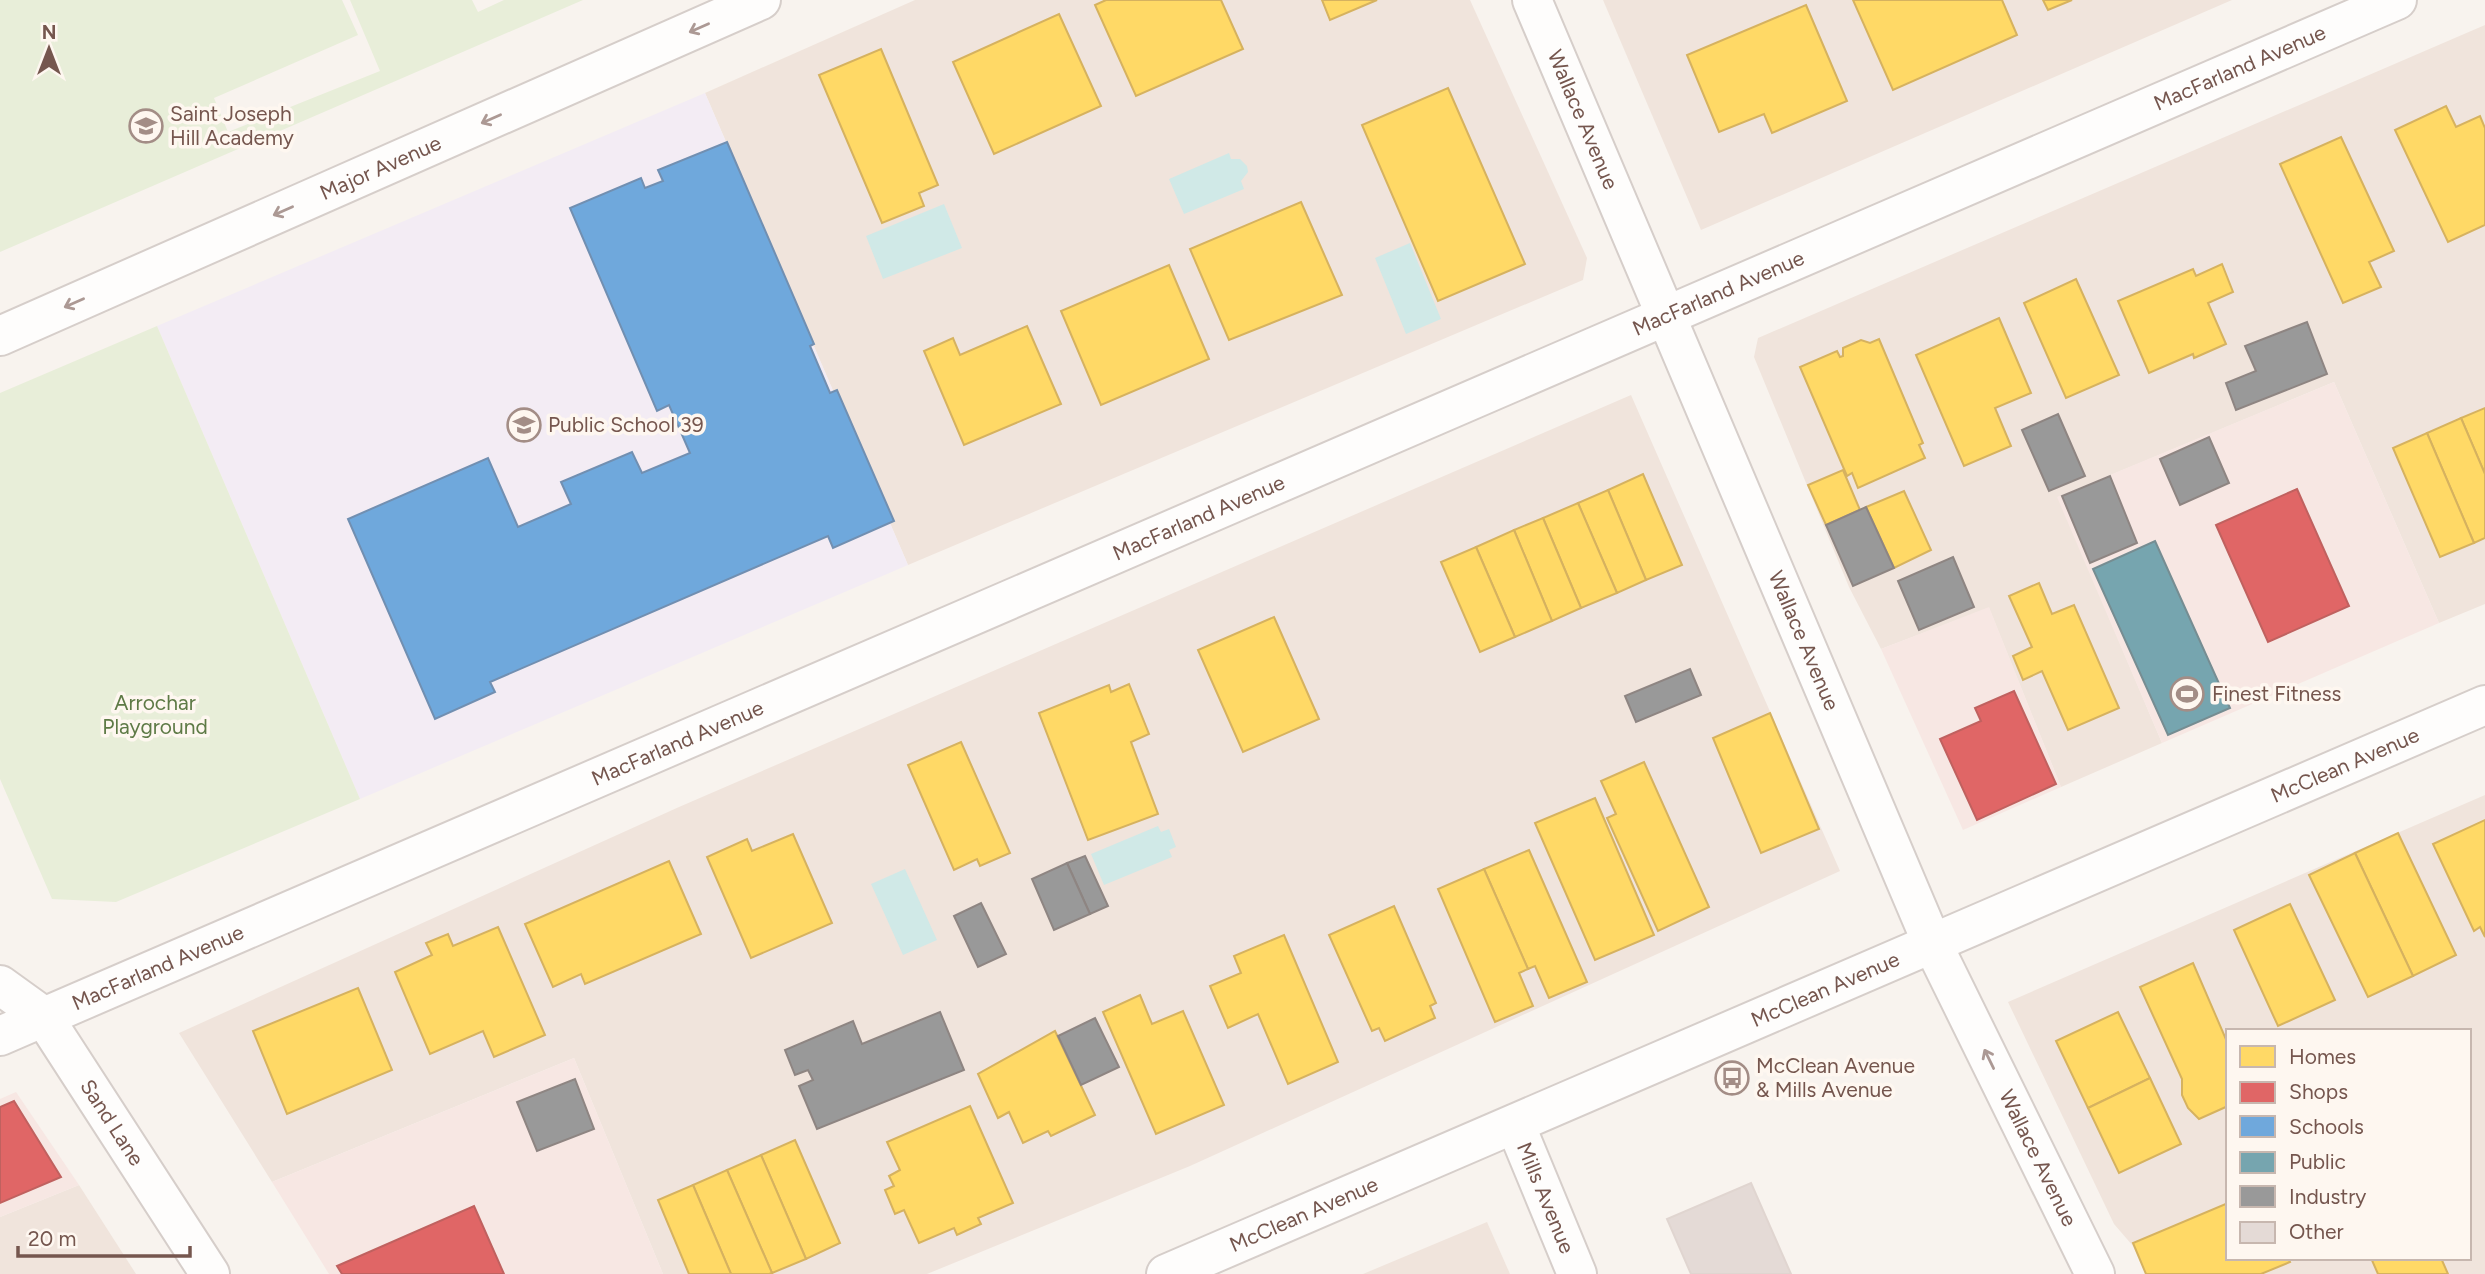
<svg xmlns="http://www.w3.org/2000/svg" width="2485" height="1274" font-family="Figtree,sans-serif">
<rect width="100%" height="100%" fill="#f8f3ee"/>
<g fill="#f0e4dc" fill-rule="evenodd">
<polygon points="915,0 1470,0 1587,258 1583,280 908,565 705,93"/>
<polygon points="1603,0 2232,0 1701,230"/>
<polygon points="2485,25 2485,604 2439,623 2334,382 2058,497 2162,743 2061,787 1989,608 1881,649 1849,587 1754,357 1758,338"/>
<polygon points="1631,395 1840,871 1190,1166 927,1274 663,1274 574,1058 272,1182 179,1033 679,807"/>
<path d="M2485 795V1274H2146L2133 1246 2114 1224 2008 1002ZM2228 1031H2469V1258H2228Z"/>
<polygon points="79,1185 136,1274 0,1274 0,1217"/>
<polygon points="1487,1222 1510,1274 1363,1274"/>
</g>
<g fill="#f7e7e3">
<polygon points="2334,382 2439,623 2162,743 2057,497"/>
<polygon points="1989,607 2061,787 1963,830 1881,649"/>
<polygon points="574,1058 663,1274 329,1274 272,1182"/>
<polygon points="16,1092 79,1185 0,1217 0,1099"/>
</g>
<polygon fill="#f3ecf4" points="705,93 908,565 360,799 157,326"/>
<g fill="#e8eed9">
<polygon points="0,0 342,0 358,35 214,98 228,132 380,71 350,0 472,0 478,12 504,0 583,0 0,252"/>
<polygon points="157,326 360,799 116,902 52,899 0,779 0,393"/>
</g>
<g fill="#d0e9e7">
<polygon points="1229,153 1231,159 1240,159 1247,166 1248,172 1241,181 1244,189 1184,214 1169,179"/>
<polygon points="944,204 962,248 883,279 866,236"/>
<polygon points="1410,243 1441,319 1406,334 1375,258"/>
<polygon points="1158,826 1161,832 1169,829 1176,847 1169,850 1172,857 1104,885 1091,854"/>
<polygon points="905,869 937,940 903,955 871,884"/>
</g>
<g fill="#ffd966" stroke="#d6b25f" stroke-width="2">
<polygon points="1106,0 1221,0 1243,49 1136,96 1095,5"/>
<polygon points="1322,0 1377,0 1330,20"/>
<polygon points="1853,0 2002,0 2017,35 1893,90"/>
<polygon points="2043,0 2072,0 2048,10"/>
<polygon points="1806,5 1847,101 1772,133 1764,114 1719,132 1687,55"/>
<polygon points="1059,14 1101,106 994,154 953,62"/>
<polygon points="881,49 938,185 919,193 924,206 882,223 819,75"/>
<polygon points="1448,88 1525,264 1438,301 1362,125"/>
<polygon points="2446,106 2456,127 2480,116 2485,128 2485,225 2448,242 2395,130"/>
<polygon points="2341,137 2394,251 2369,262 2381,287 2343,303 2280,164"/>
<polygon points="1301,202 1342,295 1229,340 1190,249"/>
<polygon points="2222,264 2233,292 2208,303 2226,344 2194,358 2193,354 2149,373 2118,301 2193,269 2196,276"/>
<polygon points="1169,265 1209,359 1101,405 1061,311"/>
<polygon points="2076,279 2119,375 2066,398 2024,303"/>
<polygon points="1999,318 2031,393 1995,408 2011,446 1964,466 1916,355"/>
<polygon points="1027,326 1061,404 964,445 924,351 953,338 960,355"/>
<polygon points="1879,339 1923,443 1919,445 1925,458 1858,488 1852,473 1847,476 1800,367 1837,351 1840,357 1843,356 1843,348 1861,340 1870,343"/>
<polygon points="2485,408 2485,474 2461,418"/>
<polygon points="2461,418 2485,474 2485,538 2474,543 2427,433"/>
<polygon points="2427,433 2474,543 2440,557 2393,448"/>
<polygon points="1843,470 1860,510 1826,525 1808,485"/>
<polygon points="1643,474 1682,565 1646,580 1608,490"/>
<polygon points="1608,490 1646,580 1617,593 1578,503"/>
<polygon points="1904,491 1931,550 1894,568 1866,507"/>
<polygon points="1578,503 1617,593 1581,608 1543,518"/>
<polygon points="1543,518 1581,608 1552,621 1514,530"/>
<polygon points="1514,530 1552,621 1515,637 1476,547"/>
<polygon points="1476,547 1515,637 1480,652 1441,562"/>
<polygon points="2039,583 2052,614 2074,605 2119,708 2068,730 2042,671 2023,680 2013,656 2032,647 2009,596"/>
<polygon points="1274,617 1319,719 1243,752 1198,650"/>
<polygon points="1129,684 1149,734 1131,742 1158,814 1088,840 1039,713 1109,685 1111,692"/>
<polygon points="1770,713 1819,829 1761,853 1713,738"/>
<polygon points="961,742 1010,853 980,866 977,859 954,870 908,765"/>
<polygon points="1644,762 1709,907 1658,931 1607,818 1616,814 1601,781"/>
<polygon points="1595,798 1654,935 1595,960 1535,823"/>
<polygon points="2485,820 2485,937 2480,927 2474,931 2433,844"/>
<polygon points="2398,833 2456,955 2413,976 2355,853"/>
<polygon points="793,834 832,923 751,958 707,857 747,839 752,851"/>
<polygon points="1529,850 1587,982 1549,998 1535,966 1528,969 1484,869"/>
<polygon points="2355,853 2413,976 2368,997 2309,875"/>
<polygon points="669,861 701,934 585,984 581,974 553,987 525,924"/>
<polygon points="1484,869 1528,969 1519,973 1533,1006 1495,1022 1438,889"/>
<polygon points="2290,904 2335,1000 2278,1026 2234,930"/>
<polygon points="1394,906 1436,1003 1430,1006 1435,1018 1385,1041 1379,1028 1372,1031 1329,935"/>
<polygon points="498,927 545,1035 494,1057 483,1031 430,1054 395,972 432,955 426,943 448,934 453,946"/>
<polygon points="1284,935 1338,1062 1288,1084 1258,1014 1228,1028 1210,986 1241,973 1234,956"/>
<polygon points="2193,963 2228,1044 2228,1106 2199,1119 2188,1108 2182,1095 2182,1079 2140,987"/>
<polygon points="358,988 392,1070 287,1114 253,1031"/>
<polygon points="1140,995 1152,1024 1183,1011 1224,1105 1156,1134 1103,1012"/>
<polygon points="2118,1012 2150,1078 2088,1108 2056,1041"/>
<polygon points="1055,1031 1095,1115 1051,1136 1048,1131 1023,1143 1009,1112 998,1118 978,1074"/>
<polygon points="2150,1078 2181,1144 2119,1173 2088,1108"/>
<polygon points="970,1106 1013,1203 978,1218 981,1224 957,1235 954,1228 919,1243 904,1210 895,1214 885,1190 894,1186 889,1176 900,1170 887,1142"/>
<polygon points="795,1140 840,1243 806,1259 761,1155"/>
<polygon points="761,1155 806,1259 772,1273 727,1170"/>
<polygon points="727,1170 772,1273 769,1274 731,1274 693,1185"/>
<polygon points="693,1185 731,1274 689,1274 658,1200"/>
<polygon points="2228,1203 2228,1258 2288,1258 2290,1262 2261,1274 2146,1274 2133,1243"/>
<polygon points="2371,1258 2441,1258 2448,1274 2378,1274"/>
</g>
<g fill="#e06666" stroke="#c0615f" stroke-width="2">
<polygon points="2297,489 2349,606 2268,642 2216,525"/>
<polygon points="2014,691 2056,784 1977,820 1940,739 1981,721 1975,708"/>
<polygon points="14,1101 61,1177 0,1203 0,1107"/>
<polygon points="474,1206 504,1274 342,1274 337,1266"/>
</g>
<polygon fill="#6fa8dc" stroke="#718fb1" stroke-width="2" points="727,142 814,344 810,346 830,393 837,390 894,521 833,548 828,536 490,682 495,692 435,719 348,519 488,458 518,527 571,504 561,482 632,452 642,473 690,453 669,405 657,411 570,208 641,178 645,188 663,181 658,170"/>
<polygon fill="#76a5af" stroke="#768d92" stroke-width="2" points="2155,541 2230,708 2168,735 2093,569"/>
<g fill="#999" stroke="#8e8582" stroke-width="2">
<polygon points="2307,322 2327,374 2236,410 2226,383 2256,371 2245,346"/>
<polygon points="2058,414 2085,476 2049,491 2022,430"/>
<polygon points="2209,437 2229,483 2180,505 2160,459"/>
<polygon points="2110,476 2137,543 2090,563 2062,496"/>
<polygon points="1866,507 1894,568 1853,586 1826,525"/>
<polygon points="1953,557 1974,607 1919,630 1898,581"/>
<polygon points="1690,669 1701,695 1636,722 1625,696"/>
<polygon points="1085,856 1108,906 1090,914 1067,863"/>
<polygon points="1067,863 1090,914 1054,930 1032,879"/>
<polygon points="981,903 1006,954 978,967 954,916"/>
<polygon points="940,1012 964,1070 817,1129 799,1086 813,1080 808,1070 795,1075 785,1050 853,1021 862,1044"/>
<polygon points="1095,1018 1119,1067 1081,1085 1058,1036"/>
<polygon points="575,1079 594,1129 537,1151 517,1102"/>
</g>
<polygon fill="#e4dad6" stroke="#e0d5d0" stroke-width="2" points="1751,1183 1791,1274 1691,1274 1667,1219"/>
<g fill="none" stroke-linecap="round" stroke-linejoin="round">
<defs>
<g id="minor">
<path id="s1" d="M1532 0 1932 943 2095 1274"/>
<path id="s2" d="M0 336 761 0"/>
<path id="s3" d="M0 1036 2397 0"/>
<path id="s4" d="M1515 1124 1577 1274"/>
<path id="s5" d="M1166 1274 2485 705"/>
</g>
<g id="tertiary">
<path id="s6" d="M0 985 43 1016 210 1274"/>
</g>
</defs>
<use href="#minor" stroke="#d6ceca" stroke-width="42"/>
<use href="#tertiary" stroke="#d6ceca" stroke-width="42"/>
<use href="#minor" stroke="#fefdfc" stroke-width="38"/>
<use href="#tertiary" stroke="#fefdfc" stroke-width="38"/>
</g>
<defs><path id="oneway-shaft" d="M-6 0H5M1.5-3L5.5 0L1.5 3" fill="none" stroke-width="1.6" stroke-linecap="round" stroke-linejoin="round" transform="scale(1.75)"/></defs>
<g stroke="#ac9994">
<use href="#oneway-shaft" transform="translate(699 28) rotate(156)"/>
<use href="#oneway-shaft" transform="translate(491 119) rotate(156)"/>
<use href="#oneway-shaft" transform="translate(283 211) rotate(156)"/>
<use href="#oneway-shaft" transform="translate(74 303) rotate(156)"/>
<use href="#oneway-shaft" transform="translate(1989 1059) rotate(-116)"/>
</g>
<defs>
<symbol id="school-ring" viewBox="-11 -11 22 22"><circle r="9.5" fill="#fef7f0" stroke="#a38d86" stroke-width="1.5"/><path d="M0-5L7-2L0 1L-7-2ZM-4 1L0 2.5L4 1V4Q0 6-4 4Z" fill="#a38d86"/></symbol>
<symbol id="stadium-ring" viewBox="-11 -11 22 22"><circle r="9.5" fill="#fef7f0" stroke="#a38d86" stroke-width="1.5"/><path d="M0-5a6.5 5 0 1 0 0 10a6.5 5 0 1 0 0-10ZM-3.5-1.8h7v3.6h-7Z" fill="#a38d86"/></symbol>
<symbol id="bus-ring" viewBox="-11 -11 22 22"><circle r="9.5" fill="#fef7f0" stroke="#a38d86" stroke-width="1.5"/><path d="M-5-6H5V4H4V6H2V4H-2V6H-4V4H-5ZM-3.5-4V0h7V-4ZM-3.5 1.2v1.5H-2V1.2ZM2 1.2v1.5H3.5V1.2Z" fill="#a38d86"/></symbol>
</defs>
<g fill-rule="evenodd">
<use href="#school-ring" x="127" y="107" width="38" height="38"/>
<use href="#school-ring" x="505" y="406" width="38" height="38"/>
<use href="#stadium-ring" x="2168" y="675" width="38" height="38"/>
<use href="#bus-ring" x="1713" y="1059" width="38" height="38"/>
</g>
<g text-anchor="middle" stroke-width="7" stroke-linejoin="round" paint-order="stroke">
<g font-size="21" fill="#75564e" stroke="#fef7f0">
<text dy="7" stroke="none"><textPath href="#s3" startOffset="2440">MacFarland Avenue</textPath></text>
<text dy="7" stroke="none"><textPath href="#s1" startOffset="130">Wallace Avenue</textPath></text>
<text dy="7" stroke="none"><textPath href="#s2" startOffset="416">Major Avenue</textPath></text>
<text dy="7" stroke="none"><textPath href="#s3" startOffset="1872">MacFarland Avenue</textPath></text>
<text dy="7" stroke="none"><textPath href="#s3" startOffset="1306">MacFarland Avenue</textPath></text>
<text dy="7" stroke="none"><textPath href="#s1" startOffset="696">Wallace Avenue</textPath></text>
<text dy="7" stroke="none"><textPath href="#s3" startOffset="738">MacFarland Avenue</textPath></text>
<text dy="7" stroke="none"><textPath href="#s5" startOffset="1284">McClean Avenue</textPath></text>
<text dy="7" stroke="none"><textPath href="#s3" startOffset="172">MacFarland Avenue</textPath></text>
<text dy="7" stroke="none"><textPath href="#s5" startOffset="718">McClean Avenue</textPath></text>
<text dy="7" stroke="none"><textPath href="#s6" startOffset="180">Sand Lane</textPath></text>
<text dy="7" stroke="none"><textPath href="#s1" startOffset="1264">Wallace Avenue</textPath></text>
<text dy="7" stroke="none"><textPath href="#s4" startOffset="80">Mills Avenue</textPath></text>
<text dy="7" stroke="none"><textPath href="#s5" startOffset="150">McClean Avenue</textPath></text>
</g>
<g font-size="21" fill="#75564e" stroke="#fef7f0" text-anchor="start">
<text x="170" y="121">Saint Joseph<tspan x="170" dy="24">Hill Academy</tspan></text>
<text x="548" y="432">Public School 39</text>
<text x="2212" y="701">Finest Fitness</text>
<text x="1756" y="1073">McClean Avenue<tspan x="1756" dy="24">&amp; Mills Avenue</tspan></text>
</g>
<g font-size="21" fill="#5e7a46" stroke="#fef7f0">
<text x="155" y="710">Arrochar<tspan x="155" dy="24">Playground</tspan></text>
</g>
</g>
<rect x="2226" y="1029" width="245" height="231" fill="#fef7f0" stroke="#c7b7af" stroke-width="2"/>
<rect x="2240" y="1046" width="35" height="21" fill="#ffd966" stroke="#c7b7af" stroke-width="2"/>
<text x="2289" y="1064" font-size="21" fill="#75564e">Homes</text>
<rect x="2240" y="1082" width="35" height="21" fill="#e06666" stroke="#c7b7af" stroke-width="2"/>
<text x="2289" y="1099" font-size="21" fill="#75564e">Shops</text>
<rect x="2240" y="1116" width="35" height="21" fill="#6fa8dc" stroke="#c7b7af" stroke-width="2"/>
<text x="2289" y="1134" font-size="21" fill="#75564e">Schools</text>
<rect x="2240" y="1152" width="35" height="21" fill="#76a5af" stroke="#c7b7af" stroke-width="2"/>
<text x="2289" y="1169" font-size="21" fill="#75564e">Public</text>
<rect x="2240" y="1186" width="35" height="21" fill="#999999" stroke="#c7b7af" stroke-width="2"/>
<text x="2289" y="1204" font-size="21" fill="#75564e">Industry</text>
<rect x="2240" y="1222" width="35" height="21" fill="#e4dad6" stroke="#c7b7af" stroke-width="2"/>
<text x="2289" y="1239" font-size="21" fill="#75564e">Other</text>
<g transform="translate(49 49)" stroke="#fef7f0" stroke-width="5" paint-order="stroke">
<path d="M0-5L12 26L0 18L-12 26Z" fill="#75564e"/>
<text y="-10" font-size="19" font-weight="bold" text-anchor="middle" fill="#75564e">N</text>
</g>
<path d="M18 1246v10h172v-10" fill="none" stroke="#75564e" stroke-width="3.5"/>
<text x="28" y="1246" font-size="21" fill="#75564e" stroke="#fef7f0" stroke-width="5" paint-order="stroke">20 m</text>
</svg>
